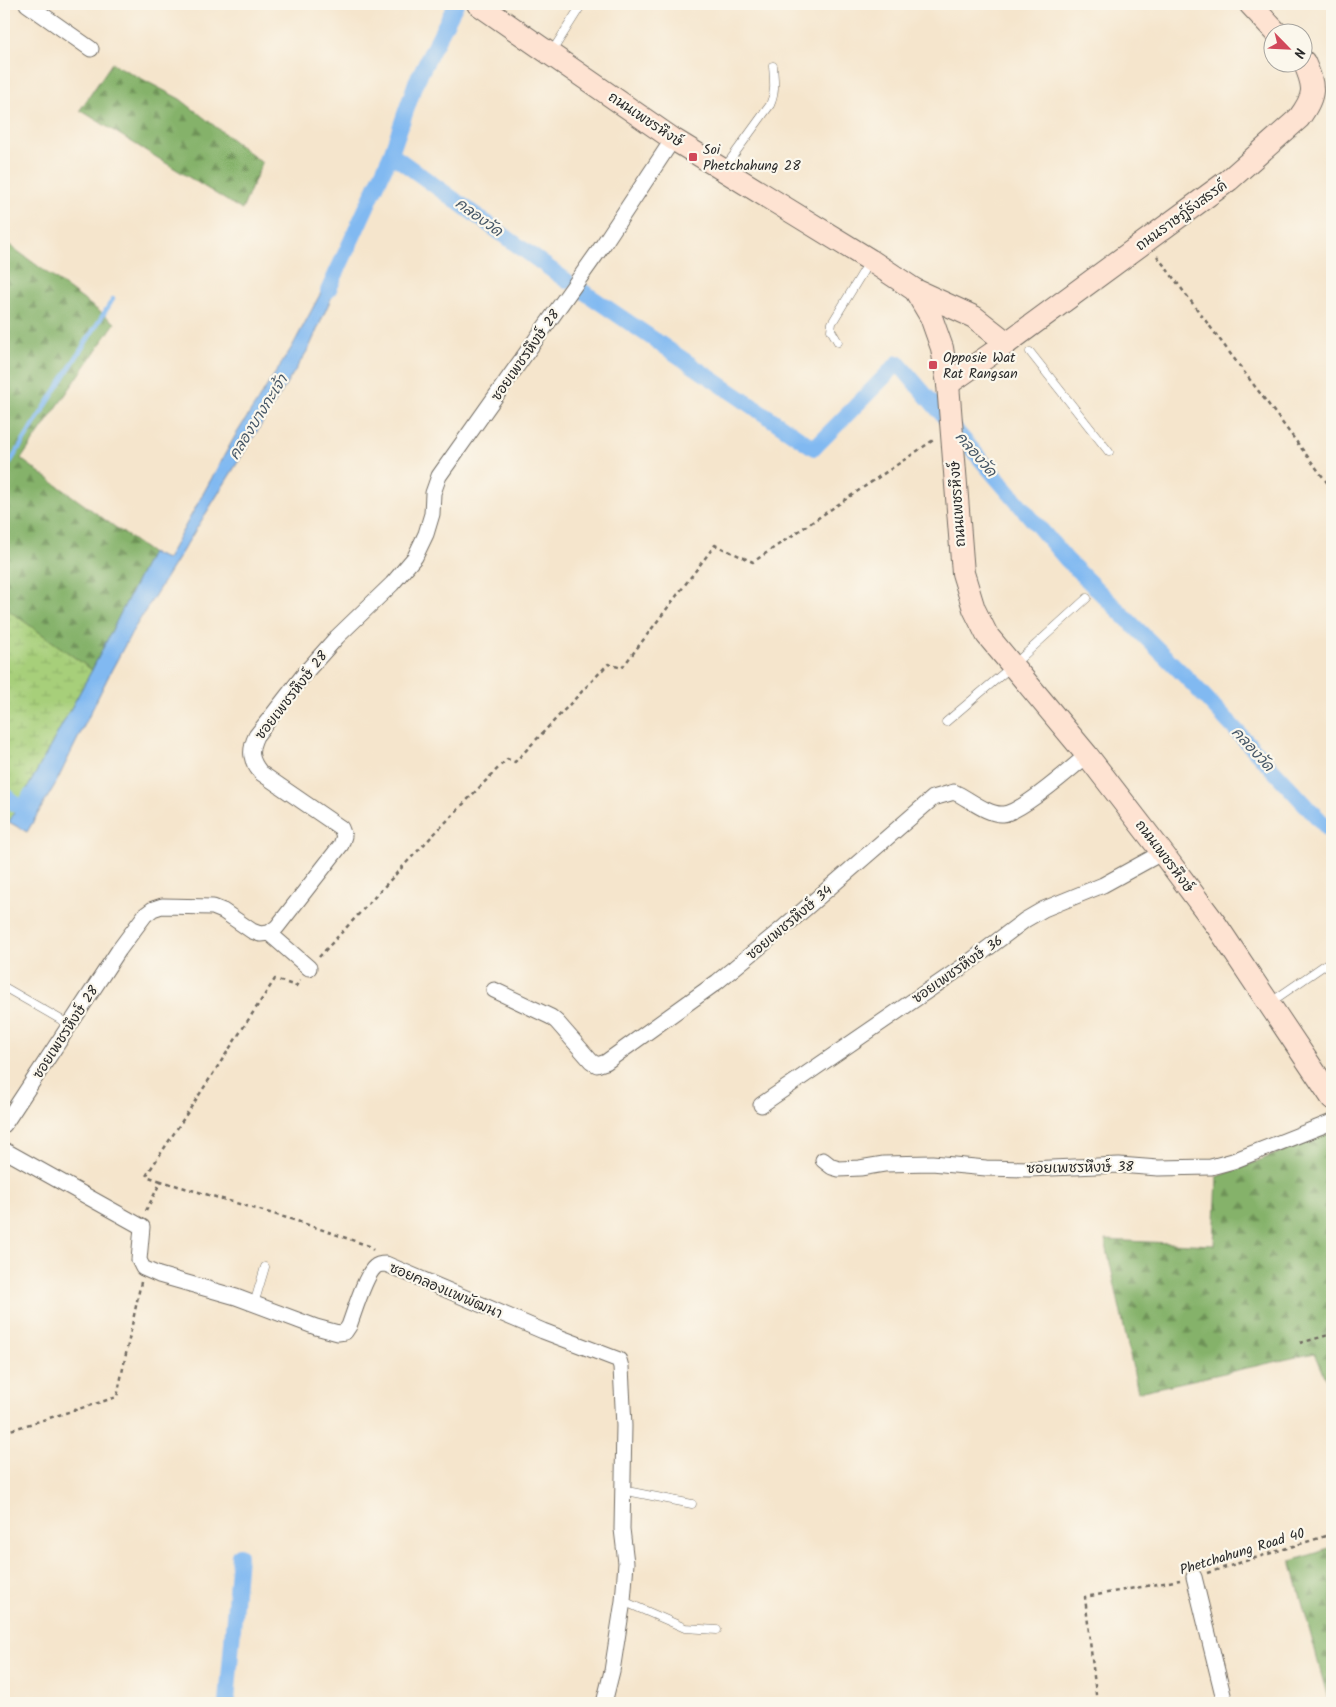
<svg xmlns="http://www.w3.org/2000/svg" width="1336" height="1707" font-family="Kalam,'Playpen Sans Thai',sans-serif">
<defs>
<pattern id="forest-firs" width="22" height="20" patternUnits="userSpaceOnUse" patternTransform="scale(1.25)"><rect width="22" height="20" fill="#85b26a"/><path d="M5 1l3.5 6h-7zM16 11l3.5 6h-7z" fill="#6d9157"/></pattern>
<pattern id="wetland-marsh" width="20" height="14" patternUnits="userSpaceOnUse" patternTransform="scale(1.25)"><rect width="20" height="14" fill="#a7cf7a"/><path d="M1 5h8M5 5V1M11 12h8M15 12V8" fill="none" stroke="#90b26a"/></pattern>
</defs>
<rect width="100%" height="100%" fill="#fbf7ec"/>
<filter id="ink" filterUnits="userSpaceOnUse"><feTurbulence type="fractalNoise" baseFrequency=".02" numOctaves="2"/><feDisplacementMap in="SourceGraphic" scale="10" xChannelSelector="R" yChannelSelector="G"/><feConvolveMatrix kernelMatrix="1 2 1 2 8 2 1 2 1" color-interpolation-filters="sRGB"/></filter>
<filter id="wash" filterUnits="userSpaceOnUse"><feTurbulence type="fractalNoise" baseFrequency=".0096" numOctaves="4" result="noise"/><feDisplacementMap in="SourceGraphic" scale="20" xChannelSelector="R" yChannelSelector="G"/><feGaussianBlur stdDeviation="1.12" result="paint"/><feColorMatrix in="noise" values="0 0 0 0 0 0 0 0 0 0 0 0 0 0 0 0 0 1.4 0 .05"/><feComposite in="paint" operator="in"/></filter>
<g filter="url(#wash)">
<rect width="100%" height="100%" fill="#f5e5cc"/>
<g fill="url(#forest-firs)" stroke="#586e4a">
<polygon points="112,63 180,99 262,163 242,210 80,110"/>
<polygon points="4,241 115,323 21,459 151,553 92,670 4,607"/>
<polygon points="1332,1132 1332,1393 1315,1353 1138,1392 1105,1240 1214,1245 1217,1177"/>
<polygon points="1332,1548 1332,1703 1329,1703 1291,1561"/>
</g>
<polygon fill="url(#wetland-marsh)" stroke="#697d52" points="4,607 92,670 9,822 4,818"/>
<polygon fill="#81b9f1" stroke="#56728e" points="333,270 341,276 309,348 132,632 111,671 56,783 27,832 9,822 92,670 151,553 167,559 235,436 292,347"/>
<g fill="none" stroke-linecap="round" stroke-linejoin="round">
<polyline stroke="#81b9f1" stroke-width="4.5" points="4,472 113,299"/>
<g stroke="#81b9f1" stroke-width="16">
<polyline points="391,154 567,281"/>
<polyline points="581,290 814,448 898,363 1067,560 1189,680 1332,833"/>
<polyline points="328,291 391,154 416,82 456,4"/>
<polyline points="4,795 23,810 30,796"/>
<polyline points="227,1703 239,1555"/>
</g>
</g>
</g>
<g filter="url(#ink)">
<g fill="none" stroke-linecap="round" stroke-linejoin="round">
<defs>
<g id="lane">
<polyline points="551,53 582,4"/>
<path d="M725 167 770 105C776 92 774 80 773 66"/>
<polyline points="838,342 831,330 832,323 869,262"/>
<polyline points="1030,352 1109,452"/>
<polyline points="946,722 1012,666 1087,598"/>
<polyline points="4,987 70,1025"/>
<polyline points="1271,1002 1332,960"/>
<polyline points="254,1304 265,1267"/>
<polyline points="622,1490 692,1504"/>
<polyline points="623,1601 685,1628 717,1630"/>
</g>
<g id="street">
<polyline points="27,4 91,49"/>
<polyline points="269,933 309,968"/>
<path d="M494 990 551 1017 557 1022 591 1061 597 1065 606 1062 717 982 784 927 933 798 954 792C968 798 987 815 1003 814 1020 813 1072 768 1087 755"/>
<polyline points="761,1105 968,963 1025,920 1044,909 1103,885 1163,852"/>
<path d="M4 1125 119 950 145 915 153 909 162 906 213 907 223 911 252 931 260 934 269 933 277 927 341 845 344 836 341 828 261 773C250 760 249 751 256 736L305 673 337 637 392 584 415 557 426 534 432 514 433 493 439 476 603 245 673 139"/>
<path d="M4 1150 142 1227 139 1260 143 1268 159 1275 236 1297 316 1327 338 1333 345 1332 349 1326C354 1313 365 1275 375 1267 378 1264 382 1264 386 1264L543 1331 619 1360 621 1367 624 1426 622 1529 626 1563 623 1601 612 1671 604 1703"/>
<polyline points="823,1160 832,1167 839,1169 860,1168 884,1164 932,1163 986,1168 1029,1169 1119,1165 1158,1168 1211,1167 1233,1161 1332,1122"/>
<polyline points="1194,1577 1225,1703"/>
</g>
<g id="secondary">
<polyline points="478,4 673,139 870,260 915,290 931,317 942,348 948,384 963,573 974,609 987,635 1087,755 1158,847 1217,926 1332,1098"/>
<polyline points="1250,4 1276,32"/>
<polyline points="915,290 974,317 1007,343"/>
<path d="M948 384 1007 343 1229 180 1299 118C1316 95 1315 87 1304 62"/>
</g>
</defs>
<use href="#lane" stroke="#726c63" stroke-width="9"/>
<use href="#street" stroke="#726c63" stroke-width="17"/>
<use href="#secondary" stroke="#726c63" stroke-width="24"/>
<g stroke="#726c63" stroke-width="2.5" stroke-dasharray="4 4" stroke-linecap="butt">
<polyline points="1157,256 1332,489"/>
<polyline points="319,957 407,862 507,759 515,762 608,664 622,668 715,545 753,562 935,439"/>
<polyline points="161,1181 146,1176 275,979 296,986 300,980"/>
<polyline points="146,1211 161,1181 294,1220 369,1246 373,1250"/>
<polyline points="1300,1343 1332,1334"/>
<polyline points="4,1432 117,1397 141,1282"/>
<polyline points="1207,1573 1332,1534"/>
<polyline points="1097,1703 1085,1597 1180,1580"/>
</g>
<use href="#lane" stroke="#fff" stroke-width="8"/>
<use href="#street" stroke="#fff" stroke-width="15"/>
<use href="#secondary" stroke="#fee3d2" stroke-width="22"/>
</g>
</g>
<g fill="#d1495b" stroke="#fbf7ec" stroke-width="2">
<rect x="688" y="152" width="10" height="10" rx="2.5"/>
<rect x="928" y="360" width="10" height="10" rx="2.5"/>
</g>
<g text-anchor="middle" stroke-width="4.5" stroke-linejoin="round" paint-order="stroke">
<g font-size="14" fill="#2b2b2b" stroke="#fbf7ec">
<text transform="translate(646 119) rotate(34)" y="5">ถนนเพชรหึงษ์</text>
<text transform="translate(1181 215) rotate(-36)" y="5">ถนนราษฎ์รังสรรค์</text>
<text transform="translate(525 355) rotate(-55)" y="5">ซอยเพชรหึงษ์ 28</text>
<text transform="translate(957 504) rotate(-94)" y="5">ถนนเพชรหึงษ์</text>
<text transform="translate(291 695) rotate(-52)" y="5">ซอยเพชรหึงษ์ 28</text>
<text transform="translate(1165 856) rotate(53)" y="5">ถนนเพชรหึงษ์</text>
<text transform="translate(789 922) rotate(-40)" y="5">ซอยเพชรหึงษ์ 34</text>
<text transform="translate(957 969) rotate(-35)" y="5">ซอยเพชรหึงษ์ 36</text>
<text transform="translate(65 1032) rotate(-57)" y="5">ซอยเพชรหึงษ์ 28</text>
<text transform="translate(1080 1167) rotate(-1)" y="5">ซอยเพชรหึงษ์ 38</text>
<text transform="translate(446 1290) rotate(23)" y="5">ซอยคลองแพพัฒนา</text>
<text transform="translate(1242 1551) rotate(-17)" y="5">Phetchahung Road 40</text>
</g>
<g font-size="14" fill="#2b2b2b" stroke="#fbf7ec" text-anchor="start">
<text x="703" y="154">Soi<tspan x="703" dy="16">Phetchahung 28</tspan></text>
<text x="943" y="362">Opposie Wat<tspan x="943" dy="16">Rat Rangsan</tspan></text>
</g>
<g font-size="15" font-style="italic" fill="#455666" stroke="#fbf7ec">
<text transform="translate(479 217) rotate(36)" y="5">คลองวัด</text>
<text transform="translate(258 417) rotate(-58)" y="5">คลองบางกะเจ้า</text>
<text transform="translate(976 454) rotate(49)" y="5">คลองวัด</text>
<text transform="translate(1253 749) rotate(47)" y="5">คลองวัด</text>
</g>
</g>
<rect width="1336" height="1707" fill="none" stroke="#fbf7ec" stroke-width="20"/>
<g transform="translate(1288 48) rotate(114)"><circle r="24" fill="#fbf7ec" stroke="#a8a59f"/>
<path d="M0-4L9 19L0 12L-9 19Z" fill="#d1495b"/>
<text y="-8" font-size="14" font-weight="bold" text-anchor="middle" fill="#2b2b2b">N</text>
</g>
</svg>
